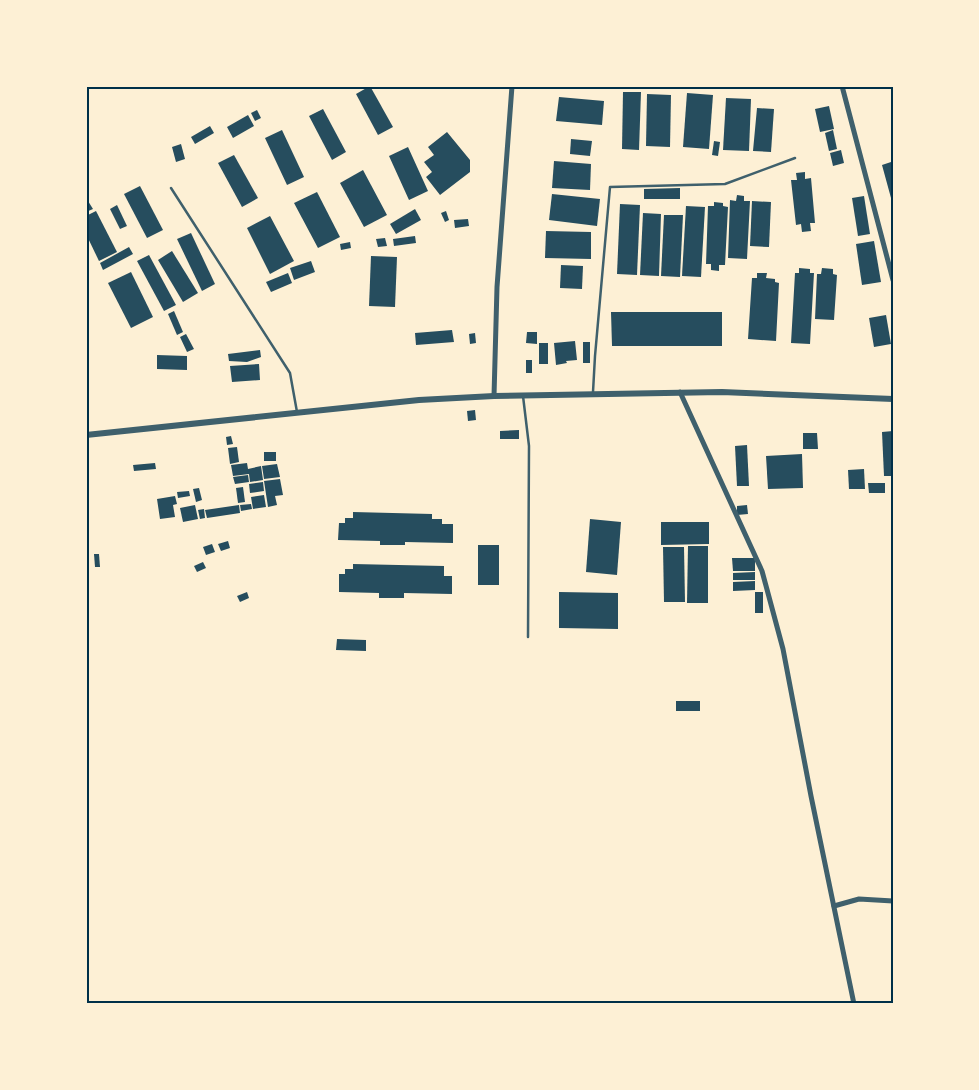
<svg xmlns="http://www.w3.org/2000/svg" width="979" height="1090" font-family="Merriweather,serif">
<rect width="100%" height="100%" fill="#fdf0d5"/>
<g fill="#264d5e">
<polygon points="370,86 393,127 378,135 356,94"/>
<polygon points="623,92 641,92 639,150 622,149"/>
<polygon points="687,93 713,95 709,149 683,147"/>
<polygon points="647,94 671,95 670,147 646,146"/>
<polygon points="559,97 604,101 602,125 556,121"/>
<polygon points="726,98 751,99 749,151 723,150"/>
<polygon points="829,106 834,129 820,132 815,109"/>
<polygon points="757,108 774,109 771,152 753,151"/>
<polygon points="323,109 346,152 332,160 309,116"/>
<polygon points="257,110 261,118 255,121 251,113"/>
<polygon points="248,115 254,126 233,138 227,127"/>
<polygon points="210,126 214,133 195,144 191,137"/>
<polygon points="282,130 304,177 287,185 265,138"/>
<polygon points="833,130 837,149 829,151 825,133"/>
<polygon points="447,132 470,160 470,172 440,195 426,177 432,172 424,162 434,155 428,147"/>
<polygon points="571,139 592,141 590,156 570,154"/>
<polygon points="714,141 720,142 718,156 712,155"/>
<polygon points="181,144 185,159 176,162 172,147"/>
<polygon points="408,147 428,191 409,200 389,156"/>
<polygon points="841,150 844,163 833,166 830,153"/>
<polygon points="234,155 258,198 242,207 218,163"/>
<polygon points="554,161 591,164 590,190 552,188"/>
<polygon points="891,162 893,168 893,197 891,198 882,165"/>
<polygon points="363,170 387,215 364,227 340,183"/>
<polygon points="805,172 805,179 811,178 815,223 810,223 811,231 802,232 801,224 796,225 791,180 797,180 796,173"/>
<polygon points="140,186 163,230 147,238 124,194"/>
<polygon points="680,188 680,199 644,199 644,189"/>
<polygon points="317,192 340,237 318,248 294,203"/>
<polygon points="552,194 600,199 597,226 549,220"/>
<polygon points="737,195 744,196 744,201 750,201 747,259 728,258 730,200 736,201"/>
<polygon points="864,196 870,234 858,236 852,198"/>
<polygon points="88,201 93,209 86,212 86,202"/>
<polygon points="752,201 771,202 769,247 750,246"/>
<polygon points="714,202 723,203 723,206 728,207 725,265 719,265 719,271 711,270 711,264 706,264 708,206 714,206"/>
<polygon points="620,204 640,205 637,275 617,274"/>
<polygon points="117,205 127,226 120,229 110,209"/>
<polygon points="686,206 705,207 701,277 682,276"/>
<polygon points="415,209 421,220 396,234 390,224"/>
<polygon points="96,211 117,252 99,261 86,234 86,216"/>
<polygon points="446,211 449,220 445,222 441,213"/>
<polygon points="643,213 661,214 659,276 640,275"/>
<polygon points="664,215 683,215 680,277 661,276"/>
<polygon points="270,216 294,261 270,274 247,228"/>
<polygon points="468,219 469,226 455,228 454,220"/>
<polygon points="546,231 591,232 591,259 545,258"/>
<polygon points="191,233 215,284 202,291 177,239"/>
<polygon points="415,236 416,243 394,246 393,239"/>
<polygon points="385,238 387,246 378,247 376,239"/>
<polygon points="874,241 881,282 862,285 856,244"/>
<polygon points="350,242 351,248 341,250 340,244"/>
<polygon points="129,247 133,254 103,270 100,263"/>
<polygon points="172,251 198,293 183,302 158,260"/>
<polygon points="149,255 176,305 164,311 137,261"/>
<polygon points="371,256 397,257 395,307 369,306"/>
<polygon points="311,261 315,272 294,280 290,268"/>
<polygon points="561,265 583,266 582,289 560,288"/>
<polygon points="799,268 810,269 810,273 814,273 810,344 791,343 795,273 799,273"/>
<polygon points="822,268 833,269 833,274 837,275 834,320 815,319 817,274 821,274"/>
<polygon points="131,272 153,317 131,328 108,283"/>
<polygon points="288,273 292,283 271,292 266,282"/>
<polygon points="757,273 767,273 766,278 775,279 775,282 779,283 776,341 748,339 752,278 757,278"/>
<polygon points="174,311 183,332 177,335 168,314"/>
<polygon points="611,312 722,312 722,346 612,346"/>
<polygon points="886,315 891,344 874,347 869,318"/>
<polygon points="452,330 454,342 416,345 415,333"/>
<polygon points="527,332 537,332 537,344 526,343"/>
<polygon points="475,333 476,343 470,344 469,334"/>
<polygon points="186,334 194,349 187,352 180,337"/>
<polygon points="575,341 577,360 566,361 567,363 556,365 554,343"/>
<rect x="583" y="342" width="7" height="21"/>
<rect x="539" y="343" width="9" height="21"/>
<polygon points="260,350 261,357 247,362 229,361 228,354"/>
<polygon points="157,355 187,356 187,370 157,369"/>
<rect x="526" y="360" width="6" height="13"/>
<polygon points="259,364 260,380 232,382 230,366"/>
<polygon points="475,410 476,420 468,421 467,411"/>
<polygon points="519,430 519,439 500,439 500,431"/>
<polygon points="893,431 893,476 884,476 882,432"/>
<polygon points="803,433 817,433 818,449 803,449"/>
<polygon points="231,436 233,444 227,445 226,437"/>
<polygon points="747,445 749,486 737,486 735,446"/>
<polygon points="237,447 239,462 230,464 228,448"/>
<rect x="264" y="452" width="12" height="9"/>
<polygon points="802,454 803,488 768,489 766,456"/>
<polygon points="155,463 156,469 134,471 133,465"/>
<polygon points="247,463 248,469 261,466 263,480 250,482 249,474 233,476 231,465"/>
<polygon points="277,464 280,477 264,479 262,466"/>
<polygon points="864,469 865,489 849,489 848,470"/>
<polygon points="248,475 249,482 235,484 233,477"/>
<polygon points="280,479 283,495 275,496 277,505 268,507 264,481"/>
<polygon points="263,482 264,491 250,493 249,484"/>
<polygon points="868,483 885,483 885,493 869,493"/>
<polygon points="243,487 245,502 238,503 236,488"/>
<polygon points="199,488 202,500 196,502 193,489"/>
<polygon points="189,491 190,496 178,498 177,492"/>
<polygon points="264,495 266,507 253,509 251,497"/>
<polygon points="175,496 177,504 173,505 175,517 160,519 157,499"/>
<polygon points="251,504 252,509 241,511 240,505"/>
<polygon points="195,505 198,519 183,522 180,508"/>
<polygon points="239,505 240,513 207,518 205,510"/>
<polygon points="747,505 748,514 737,515 737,506"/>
<polygon points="204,509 205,518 200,519 198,510"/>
<polygon points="353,512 432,514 432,519 442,519 442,524 453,524 453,543 405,542 405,545 380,545 380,541 338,540 339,523 345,523 345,518 353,518"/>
<polygon points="590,519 621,522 617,575 586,572"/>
<polygon points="661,522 709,522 709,544 661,545"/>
<polygon points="228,541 230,548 221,551 218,544"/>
<polygon points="212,544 215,552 206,555 203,547"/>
<rect x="478" y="545" width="21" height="40"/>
<polygon points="688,546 708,546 708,603 687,603"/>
<polygon points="663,547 684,547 685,602 664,602"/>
<polygon points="94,554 99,554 100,567 95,567"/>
<polygon points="732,558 755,558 755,571 733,571"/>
<polygon points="203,562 206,568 197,572 194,566"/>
<polygon points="353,564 444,566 444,576 452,576 452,594 404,593 404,598 379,598 379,593 339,592 339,574 345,574 345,569 353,569"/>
<polygon points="755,572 755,580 733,580 733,573"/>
<polygon points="755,581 755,590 733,591 733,582"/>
<polygon points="247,592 249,598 240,602 237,596"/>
<polygon points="559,592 618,593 618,629 559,628"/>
<rect x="755" y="592" width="8" height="21"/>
<polygon points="337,639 366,640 366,651 336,650"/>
<rect x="676" y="701" width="24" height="10"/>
</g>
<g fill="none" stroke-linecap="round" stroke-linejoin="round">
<g stroke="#3f606c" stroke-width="2.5">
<polyline points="171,188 290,373 297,412"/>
<polyline points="593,392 595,356 610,187 725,184 795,158"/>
<polyline points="523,396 529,446 528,637"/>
</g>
<g stroke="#3f606c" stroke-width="5">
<polyline points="842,86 893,280"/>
<polyline points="680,392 762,571 783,649 811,796 854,1004"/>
<polyline points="494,396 497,287 512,86"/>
<polyline points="834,906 859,899 893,901"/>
</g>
<polyline stroke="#3f606c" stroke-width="6" points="86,435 419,400 494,396 722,392 893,399"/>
</g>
<rect width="979" height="1090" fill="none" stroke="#fdf0d5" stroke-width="175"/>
<rect x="88" y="88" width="804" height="914" fill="none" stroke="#003049" stroke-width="2"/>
</svg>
